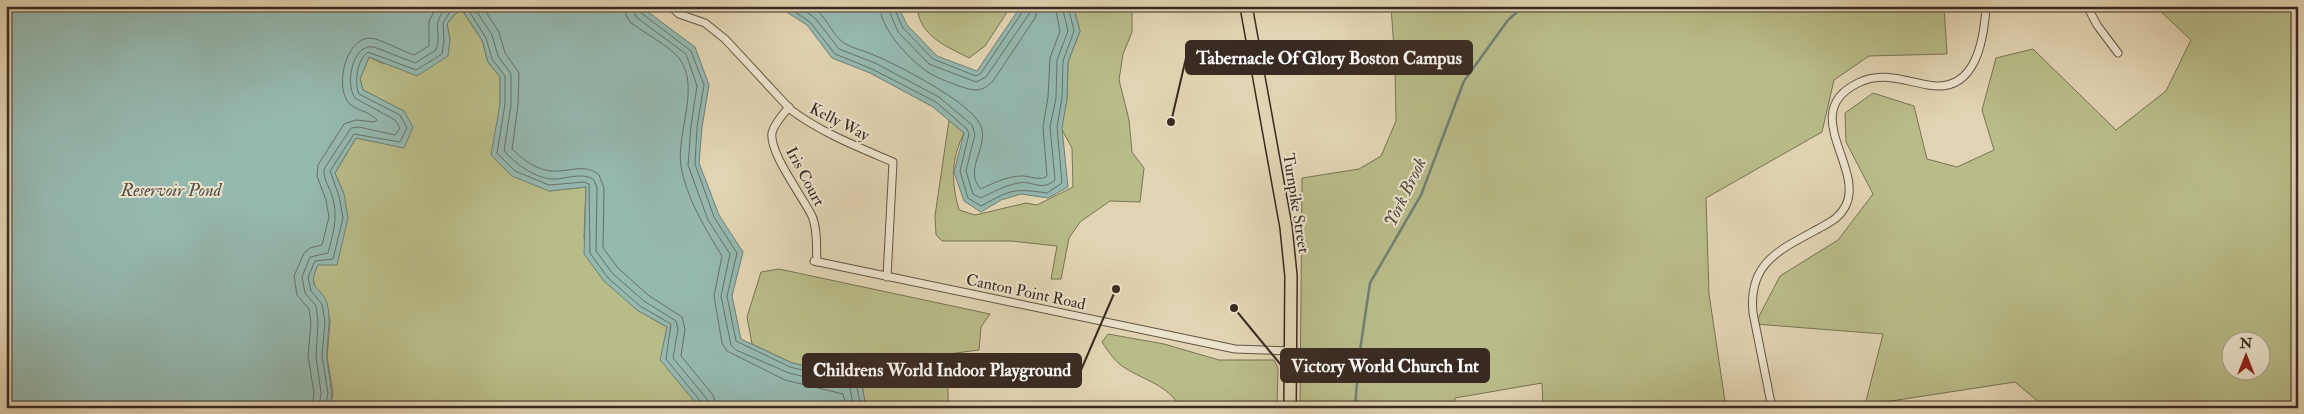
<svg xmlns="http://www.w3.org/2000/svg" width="2304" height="414" font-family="'IM FELL Double Pica',serif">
<rect width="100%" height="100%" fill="#e2d4b2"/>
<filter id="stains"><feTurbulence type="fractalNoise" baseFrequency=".004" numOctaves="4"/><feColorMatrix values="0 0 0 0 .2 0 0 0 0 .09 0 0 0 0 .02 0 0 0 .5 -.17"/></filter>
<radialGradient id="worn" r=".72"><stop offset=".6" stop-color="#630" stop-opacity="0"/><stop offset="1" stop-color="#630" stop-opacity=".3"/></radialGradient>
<g fill="#b8bc89" stroke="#787356" fill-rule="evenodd">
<path d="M917 6H1011L985 46 969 58C946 46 919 36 917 6Z"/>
<path d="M1073 6H1132V32L1123 54 1119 80 1129 120 1132 152 1144 168 1140 202 1110 201 1080 222 1069 238 1061 279H1051L1057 246 1011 241H942L936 235 935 216 949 120 964 133C951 160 951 181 959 210L975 215 1026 203 1037 205 1073 187 1072 148 1061 128 1067 99 1068 62 1080 31Z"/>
<polygon points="1391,6 1944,6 1947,54 1869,56 1834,80 1822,132 1706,198 1709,294 1726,408 1543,408 1542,383 1455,398 1454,408 1300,408 1302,178 1359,169 1381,156 1396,121 1395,64"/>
<path d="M2155 6H2298V408H2046L2015 382 1865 405 1883 334 1755 324 1780 276 1838 240 1873 194 1846 142 1845 113 1873 93 1914 106 1927 159 1957 167 1994 150 1982 110 1996 58 2033 49 2116 130 2166 91 2191 40ZM2232 342H2262V372H2232Z"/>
<polygon points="462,10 482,40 488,62 500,77 500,104 549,191 586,187 584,238 637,310 667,327 661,360 700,408 330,408 333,394 327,357 330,322 326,301 315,288 313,277 344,194 335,173 356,138 377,142 404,111 363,90 360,79 369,57 384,64 450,40 447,24 455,14"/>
<polygon points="779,269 990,314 981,327 979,350 948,354 948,408 866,408 861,379 792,363 752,344 747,317 761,272"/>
<path d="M1108 334 1164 344 1219 360H1274L1278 368 1277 408H1180C1170 386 1144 380 1125 368 1115 362 1108 351 1102 342Z"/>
</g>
<g fill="#95b8af" stroke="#707f77">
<path d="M6 6H640L695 47 709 85 702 127 699 163 719 215 743 252 732 296 741 339 792 363 861 379 866 408H700L660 360 667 327 637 310 604 281 584 254 586 187 549 191 512 176 491 155 500 104V77L488 62 482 40 462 10 455 14 447 24 450 40 448 56 417 76 369 57 360 79 363 90 404 111 413 127 404 148 356 138 335 173 344 194 348 218 337 265H318C306 291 321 285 327 303 332 321 326 339 327 357 328 375 334 390 330 408H6Z"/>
<polygon points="777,6 898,6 907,25 937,56 977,71 1021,6 1073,6 1080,31 1068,62 1067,99 1062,128 1068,187 1048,198 1021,194 1001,200 981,212 964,201 954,172 964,133 933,107 870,73 832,58 807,25"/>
</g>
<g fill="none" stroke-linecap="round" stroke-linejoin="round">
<g stroke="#677168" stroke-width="1">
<polyline points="466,6 486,38 492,59 505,76 505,104 497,153 515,171 549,185 584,182 589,184 590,253 608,278 640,306 671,324 666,359 702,403 703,408"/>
<path d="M473 6 492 35 498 56 511 74V105L504 151C516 164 533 177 551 179 565 180 582 171 594 180L597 188 596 251 613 274 644 301 676 321 678 329 673 358 707 399 709 408"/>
<path d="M482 6 499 32 505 53 519 73 518 105 512 149C522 159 538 171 553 171 569 172 586 163 599 175L604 188 603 248 618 268 648 295 682 317 685 329 681 356 713 395 717 408"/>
<path d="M624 6 626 15 630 22C643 32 669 46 679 58 701 87 676 133 681 166 686 197 706 230 722 256L714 296 722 343 727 351 785 380 843 394 847 408"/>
<polyline points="632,6 636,17 686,54 697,86 691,126 688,165 708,220 730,254 721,296 731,345 736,350 789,373 850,388 854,408"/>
<polyline points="638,6 640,12 691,51 704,85 697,127 695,164 714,217 737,253 727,296 736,341 790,367 856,383 861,408"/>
<path d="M786 6 810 22 835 54 872 69 936 102 967 129 969 134 960 171 968 198 981 206C1011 190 1012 188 1047 193L1062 183 1057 127 1062 98 1063 61 1074 31 1068 6"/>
<path d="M798 6 815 18 839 49 875 63 939 97 972 125 975 134 966 171 973 194 981 198C993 192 1004 186 1018 183 1033 180 1041 192 1055 180L1050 127 1056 98 1057 60 1068 31 1062 6"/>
<path d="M812 6C826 15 831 34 844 43 853 49 866 51 876 56 900 66 969 102 980 124 991 145 962 170 981 189 993 183 1006 177 1020 176 1029 175 1040 182 1047 176L1043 127 1048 97 1050 58 1060 31 1055 6"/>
<path d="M880 6C880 28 908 58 926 71 934 77 966 90 976 90 983 90 988 86 993 81L1035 18 1038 6"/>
<polyline points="887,6 898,32 929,64 976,82 986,77 1029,14 1030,6"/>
<polyline points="893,6 903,28 933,59 976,76 981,73 1023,11 1024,6"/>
<path d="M312 408 314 393 308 356 311 323 309 309 297 295 294 276 304 253 310 248 322 245 329 217 326 200 317 176 318 165 344 124 356 120 374 122 377 120C370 111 355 111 348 102 335 85 346 38 370 38 381 39 402 51 414 55L429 46V21L437 6"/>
<path d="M319 408 321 393 316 356 318 322 316 306 305 293 302 277 310 257 328 253C333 234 338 218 333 199 331 189 323 180 324 169L351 128 359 127 395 135 400 128 395 120 355 98C345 84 352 43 374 47L415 63 436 50C443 29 429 29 447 6"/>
<path d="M325 408 328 393 322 356 325 322 322 304 311 291 308 277 315 261 333 259 343 218 339 196 330 171 354 134 400 142 407 128 400 115 359 94C354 82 357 60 368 52L416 70 442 54 444 40 443 23 451 10 458 6"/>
</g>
<polyline stroke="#707f77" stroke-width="2.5" points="1355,408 1359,357 1370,283 1421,195 1464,81 1508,20 1524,6"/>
<defs>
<g id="street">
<path d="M670 6 679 14 705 23 725 39 791 110C822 133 858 147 893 162L887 277"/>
<polyline points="2087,6 2097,25 2118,53"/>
<path d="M789 107C783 114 774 124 772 133 769 153 803 197 812 216 818 230 816 247 817 262"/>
<polyline points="814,261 1235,349 1291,351"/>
<path d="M1772 408 1753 313C1748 263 1779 250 1818 229 1830 222 1840 218 1846 205 1864 167 1798 112 1858 83 1882 71 1904 81 1928 85 1976 94 1984 40 1986 6"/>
</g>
<polyline id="primary" points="1246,6 1286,227 1291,276 1290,408"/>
</defs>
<use href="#street" stroke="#635446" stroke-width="9"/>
<use href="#primary" stroke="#392a22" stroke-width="14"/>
<use href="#street" stroke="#ece3cd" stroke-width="7"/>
<use href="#primary" stroke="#e2d4b2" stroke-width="11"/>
</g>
<g text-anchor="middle" stroke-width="4" stroke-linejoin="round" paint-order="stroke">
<g font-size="16" fill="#392a22" stroke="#ece3cd">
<text transform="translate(840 121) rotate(27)" y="6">Kelly Way</text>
<text transform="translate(806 176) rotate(62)" y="6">Iris Court</text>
<text transform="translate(1297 203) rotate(81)" y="6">Turnpike Street</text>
<text transform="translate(1026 291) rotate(12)" y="6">Canton Point Road</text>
</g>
<g font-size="18" font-style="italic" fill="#504e45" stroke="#ece3cd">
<text x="171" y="196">Reservoir Pond</text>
<text transform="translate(1405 192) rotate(-64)" y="6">York Brook</text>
</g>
</g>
<path fill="none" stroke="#392a22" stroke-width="2" d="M1171 122L1186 58M1234 308L1281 365M1116 289L1081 370"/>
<g fill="#392a22" stroke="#ece3cd" stroke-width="2">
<circle cx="1171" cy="122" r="5"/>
<circle cx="1234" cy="308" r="5"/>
<circle cx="1116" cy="289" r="5"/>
</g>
<g fill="#392a22" stroke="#392a22" stroke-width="2">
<rect x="1186" y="41" width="286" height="33" rx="5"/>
<rect x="1281" y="349" width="208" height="33" rx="5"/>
<rect x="803" y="354" width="278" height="33" rx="5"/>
</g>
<g font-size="18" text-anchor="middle" font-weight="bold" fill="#fff">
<text x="1329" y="64">Tabernacle Of Glory Boston Campus</text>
<text x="1385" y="372">Victory World Church Int</text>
<text x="942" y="376">Childrens World Indoor Playground</text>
</g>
<rect width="2304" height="414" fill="none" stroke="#e2d4b2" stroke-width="25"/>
<rect x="8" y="8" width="2289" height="399" fill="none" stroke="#392a22" stroke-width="2.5"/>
<rect x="12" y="12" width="2279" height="389" fill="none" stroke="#392a22"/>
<g transform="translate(2246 356)"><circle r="24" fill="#ece3cd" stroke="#a49989"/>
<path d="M0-4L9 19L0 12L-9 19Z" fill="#8f2418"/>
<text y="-8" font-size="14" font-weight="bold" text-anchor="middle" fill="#392a22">N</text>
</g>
<rect width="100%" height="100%" filter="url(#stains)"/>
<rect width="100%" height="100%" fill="url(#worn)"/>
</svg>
